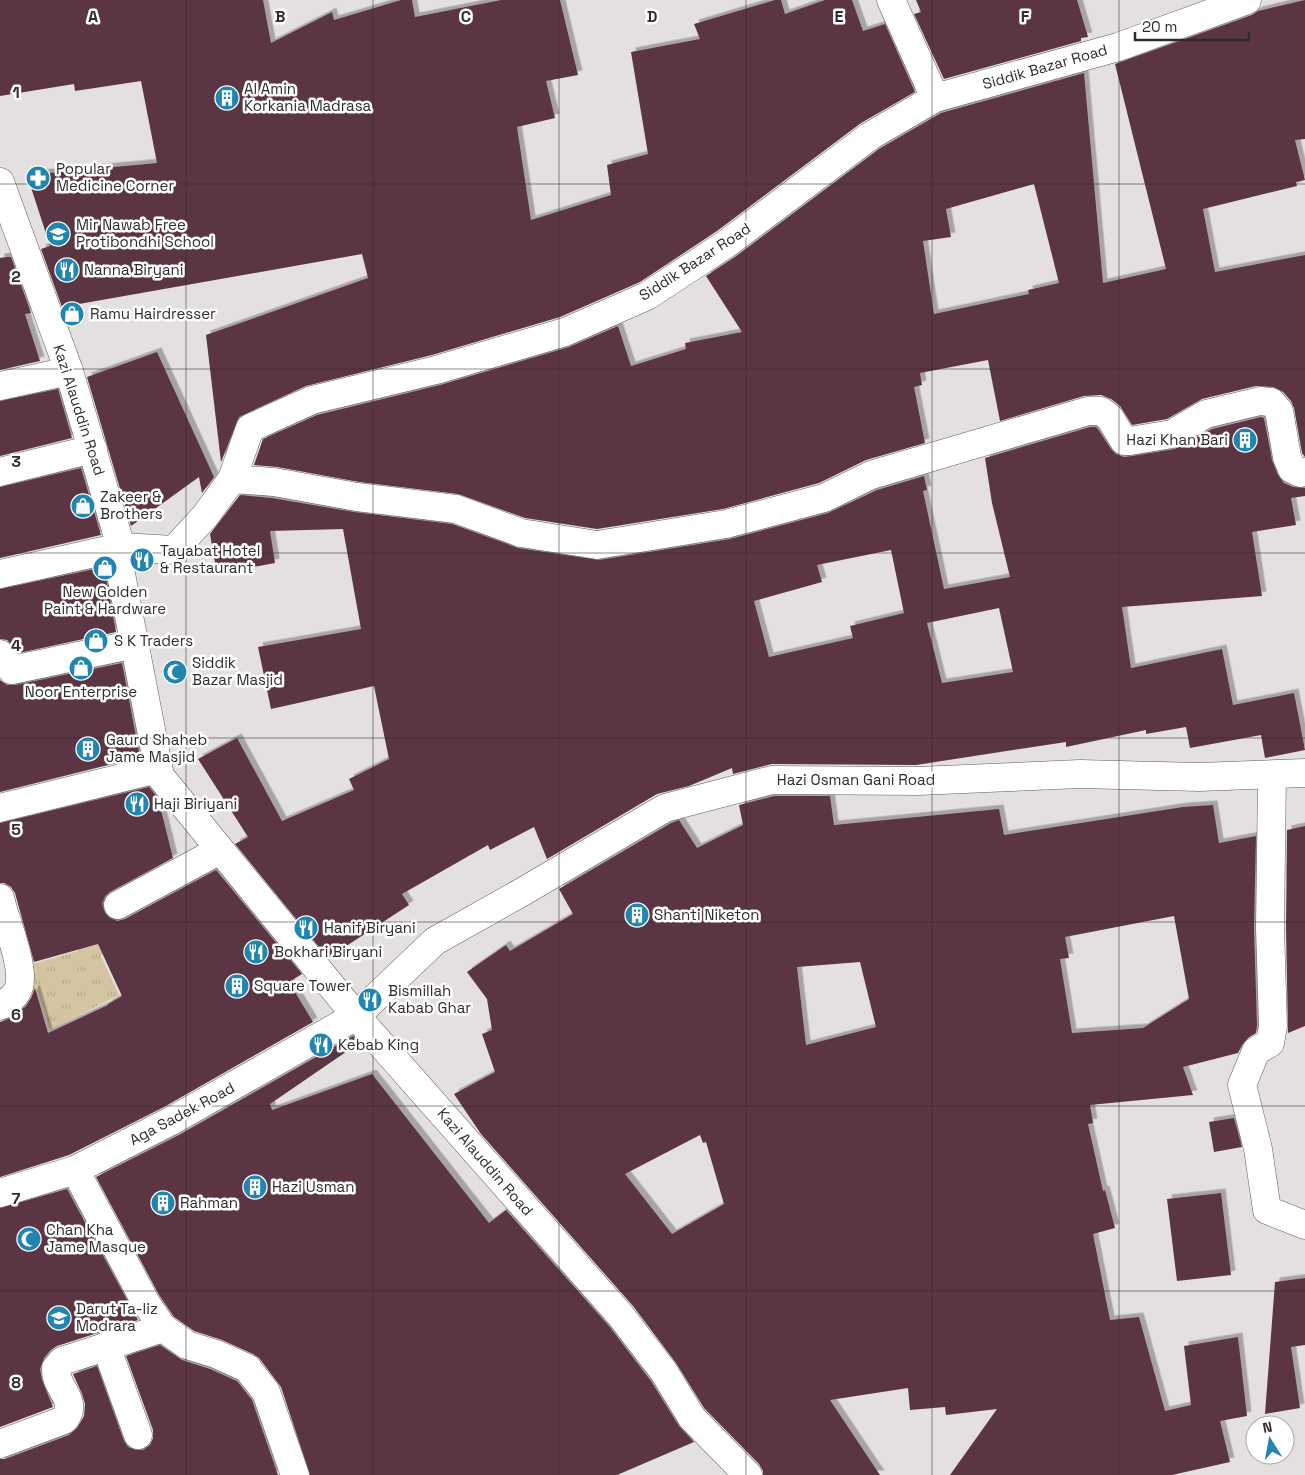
<svg xmlns="http://www.w3.org/2000/svg" width="1305" height="1475" font-family="'Space Grotesk',sans-serif">
<defs>
<pattern id="grass-tufts" width="24" height="20" patternUnits="userSpaceOnUse" patternTransform="scale(1.25)"><rect width="24" height="20" fill="#d4c5a2"/><path d="M3 7l-1-3M5 7V3M7 7l1-3M15 17l-1-3M17 17v-4M19 17l1-3" fill="none" stroke="#b6a98c"/></pattern>
<filter id="shadow"><feDropShadow dx="4.5" dy="-4.5" stdDeviation="0" flood-color="#0004"/></filter>
</defs>
<rect width="100%" height="100%" fill="#e4e0df"/>
<path fill="url(#grass-tufts)" d="M154 851 163 880 118 903C119 927 117 937 101 956L119 995 50 1030 38 992 17 997 26 966 78 951 81 898Z"/>
<g fill="#5b3544" fill-rule="evenodd" filter="url(#shadow)">
<polygon points="0,0 263,0 271,43 332,12 334,20 401,0 412,0 415,17 501,0 560,0 578,75 546,81 555,118 517,127 531,220 611,195 607,165 648,154 631,52 700,39 694,24 775,0 781,0 785,14 825,0 852,0 863,31 885,24 915,92 861,123 717,231 640,282 560,317 432,355 306,386 239,417 221,462 206,335 368,278 362,254 62,307 41,249 50,246 27,175 157,163 141,81 75,91 74,84 0,96"/>
<polygon points="916,0 1077,0 1088,37 1081,38 1081,41 944,79 914,14 921,12"/>
<path d="M1305 0V139L1295 140 1305 180 1296 182 1297 186 1203 209 1215 272 1305 255V457L1302 453 1294 408 1291 401 1283 392 1273 387 1256 386 1202 399 1167 419 1132 425 1120 406 1111 399 1101 395 1084 396 1000 421 988 360 920 373 922 385 914 387 925 443 866 460 819 483 723 509 597 529 525 518 458 494 359 482 277 467 254 465 263 439 317 415 440 385 569 347 618 326 631 366 686 349 685 343 742 332 706 276 735 257 879 149 941 113 1084 73 1103 283 1166 269 1115 64 1252 15 1258 11ZM1034 184 1059 283 1028 290 1029 294 934 314 923 241 951 237 946 209Z"/>
<polygon points="7,257 11,257 31,313 25,314 40,361 0,370 0,258"/>
<polygon points="157,352 214,477 202,493 199,477 131,526 87,377"/>
<polygon points="58,389 72,438 0,456 0,401"/>
<path d="M1261 417 1264 418 1272 460 1278 475 1284 483 1293 487 1305 488V496L1291 498 1296 525 1252 532 1262 596 1122 607 1131 668 1222 649 1233 705 1294 693 1305 750 1265 758 1261 735 1190 748 1186 727 1146 734V730L1066 747V742L916 765 772 764 733 774 732 768 689 786 657 794 547 859 534 827 490 850 488 845 402 894 409 905 328 958 235 844 248 837 198 759 237 738 282 821 354 790 349 779 389 759 374 686 271 709 258 647 361 629 343 529 270 531 275 563 217 574 210 534 240 495 272 498 354 512 452 524 518 548 599 560 730 539 828 513 877 490 924 476 927 490 923 491 944 589 1010 577 992 503 985 458 1090 427H1096L1098 429 1111 449 1116 454 1124 457 1132 456 1175 449 1212 429ZM891 550 904 613 850 626 853 638 769 657 754 601 822 582 817 565ZM999 608 1013 672 942 683 927 623Z"/>
<polygon points="81,468 101,535 0,558 0,487"/>
<polygon points="104,567 116,632 19,653 7,640 0,639 0,589"/>
<polygon points="122,663 140,757 0,792 0,680 7,685 15,685"/>
<polygon points="149,787 158,798 173,858 110,892 105,896 102,904 105,913 110,918 117,921 125,919 216,870 302,974 289,982 313,1022 164,1107 69,1155 0,1177 0,1022 8,1019 25,1007 31,998 35,988 48,1033 108,1005 108,1004 122,996 98,944 34,962 15,893 11,887 4,883 0,883 0,823"/>
<path d="M774 796H830L834 825 999 809 1004 835 1183 807 1213 805 1219 843 1256 836 1254 928 1257 1025 1256 1033 1248 1038 1242 1045 1238 1053 1183 1067 1193 1095 1090 1105 1093 1123 1088 1124 1103 1191 1105 1190 1115 1228 1093 1234 1110 1320 1139 1317 1165 1411 1191 1405 1184 1346 1238 1337 1247 1416 1220 1421 1230 1462 1172 1475H950L997 1409 946 1415 945 1407 910 1410 908 1388 830 1400 880 1475H763V1471L759 1464 704 1408 676 1363 633 1306 481 1134 454 1094 495 1072 482 1034 492 1030 487 999 467 972 506 945 510 951 573 914 559 889 671 823 679 820 697 848 743 825 739 805ZM1174 916 1189 999 1143 1028 1072 1033 1060 959 1069 958 1065 937ZM860 962 876 1027 806 1045 797 967ZM700 1135 703 1143 706 1142 724 1204 672 1234 625 1174Z"/>
<polygon points="1305,826 1305,1026 1288,1033 1286,928 1287,830"/>
<polygon points="353,1036 359,1043 270,1104 272,1110 372,1074 489,1223 506,1210 609,1326 651,1381 679,1426 694,1442 617,1475 310,1475 281,1387 259,1358 253,1354 222,1340 194,1331 174,1317 159,1295 96,1177 179,1135"/>
<polygon points="1234,1118 1242,1147 1214,1152 1209,1122"/>
<polygon points="67,1189 138,1320 57,1346 51,1350 44,1358 40,1369 42,1380 53,1407 0,1427 0,1208"/>
<polygon points="1221,1193 1231,1275 1177,1281 1167,1199"/>
<polygon points="1305,1278 1305,1345 1291,1347 1300,1408 1265,1414 1275,1282"/>
<polygon points="160,1345 182,1360 210,1369 237,1381 252,1400 278,1475 0,1475 0,1459 5,1459 69,1435 77,1428 84,1416 85,1404 82,1394 73,1374 97,1366 124,1441 128,1447 136,1450 143,1450 150,1445 153,1438 153,1430 126,1356"/>
</g>
<g fill="none" stroke-linecap="round" stroke-linejoin="round">
<defs>
<g id="minor">
<polyline points="891,0 935,98"/>
<polyline points="0,386 69,371"/>
<polyline points="0,472 93,449"/>
<polyline points="232,479 274,482 357,497 456,509 521,533 597,545 726,524 824,498 871,475 1088,411 1101,411 1110,418 1124,441 1130,441 1172,434 1206,414 1260,401 1271,402 1279,411 1287,457 1292,469 1300,473 1305,472"/>
<polyline points="0,574 121,547 174,550 206,515 232,479 250,428 312,400 436,370 565,332 647,296 726,244 870,136 935,98 1118,47 1247,0"/>
<polyline points="0,654 12,670 135,644"/>
<polyline points="1272,775 1270,928 1273,1026 1270,1043 1256,1051 1242,1085 1258,1149 1267,1210 1305,1225"/>
<polyline points="0,808 158,769"/>
<path d="M0 898C5 920 25 966 19 987 16 997 8 1001 0 1006"/>
<polyline points="118,905 220,850"/>
<polyline points="75,1170 146,1303 163,1328 187,1345 216,1354 247,1368 266,1392 295,1475"/>
<polyline points="106,1346 138,1435"/>
<path d="M0 1444 64 1420C80 1400 54 1388 56 1368L62 1361 163 1328"/>
</g>
<g id="tertiary">
<polyline points="0,182 69,371 121,547 120,569 160,776 356,1016 621,1316 664,1372 692,1418 748,1475"/>
<polyline points="0,1193 75,1170 171,1121 356,1016 435,941 524,891 665,808 772,780 918,781 1080,774 1199,777 1305,773"/>
</g>
</defs>
<use href="#minor" stroke="#605c5c" stroke-width="29"/>
<use href="#tertiary" stroke="#605c5c" stroke-width="29"/>
<use href="#minor" stroke="#fff" stroke-width="28"/>
<use href="#tertiary" stroke="#fff" stroke-width="28"/>
</g>
<path fill="none" stroke="#2e2c2c" stroke-width="1" stroke-opacity="0.55" d="M186 0V1475M373 0V1475M559 0V1475M746 0V1475M932 0V1475M1119 0V1475M0 184H1305M0 369H1305M0 553H1305M0 738H1305M0 922H1305M0 1106H1305M0 1291H1305"/>
<defs>
<symbol id="building-disc" viewBox="-11 -11 22 22"><circle r="9.5" fill="#2185af" stroke="#fff"/><path d="M-4-6H4V6H1V3H-1V6H-4ZM-2.5-4.3h1.7v1.8h-1.7ZM.8-4.3h1.7v1.8H.8ZM-2.5-1h1.7V.8h-1.7ZM.8-1h1.7V.8H.8Z" fill="#fff"/></symbol>
<symbol id="pharmacy-disc" viewBox="-11 -11 22 22"><circle r="9.5" fill="#2185af" stroke="#fff"/><path d="M-2-6h4v4h4v4h-4v4h-4v-4h-4v-4h4Z" fill="#fff"/></symbol>
<symbol id="school-disc" viewBox="-11 -11 22 22"><circle r="9.5" fill="#2185af" stroke="#fff"/><path d="M0-5L7-2L0 1L-7-2ZM-4 1L0 2.5L4 1V4Q0 6-4 4Z" fill="#fff"/></symbol>
<symbol id="restaurant-disc" viewBox="-11 -11 22 22"><circle r="9.5" fill="#2185af" stroke="#fff"/><path d="M-5-6h1v4h1v-4h1v4h1v-4h1v5L-1.5 .5V6h-2V.5L-5-1ZM5-6V6H3V1.5H1.5Q1.5-4 5-6Z" fill="#fff"/></symbol>
<symbol id="shop-disc" viewBox="-11 -11 22 22"><circle r="9.5" fill="#2185af" stroke="#fff"/><path d="M-5-2.5h2.3a2.7 3.5 0 0 1 5.4 0H5L5.5 6h-11ZM-1.5-2.5h3a1.5 2.3 0 0 0-3 0Z" fill="#fff"/></symbol>
<symbol id="mosque-disc" viewBox="-11 -11 22 22"><circle r="9.5" fill="#2185af" stroke="#fff"/><path d="M3.5-4.9A6 6 0 1 0 3.5 4.9A5 5 0 1 1 3.5-4.9Z" fill="#fff"/></symbol>
</defs>
<g fill-rule="evenodd">
<use href="#building-disc" x="213" y="84" width="28" height="28"/>
<use href="#pharmacy-disc" x="24" y="164" width="28" height="28"/>
<use href="#school-disc" x="44" y="220" width="28" height="28"/>
<use href="#restaurant-disc" x="53" y="256" width="28" height="28"/>
<use href="#shop-disc" x="58" y="300" width="28" height="28"/>
<use href="#building-disc" x="1231" y="426" width="28" height="28"/>
<use href="#shop-disc" x="69" y="492" width="28" height="28"/>
<use href="#restaurant-disc" x="128" y="546" width="28" height="28"/>
<use href="#shop-disc" x="91" y="554" width="28" height="28"/>
<use href="#shop-disc" x="82" y="627" width="28" height="28"/>
<use href="#shop-disc" x="67" y="654" width="28" height="28"/>
<use href="#mosque-disc" x="161" y="658" width="28" height="28"/>
<use href="#building-disc" x="74" y="735" width="28" height="28"/>
<use href="#restaurant-disc" x="123" y="790" width="28" height="28"/>
<use href="#building-disc" x="623" y="901" width="28" height="28"/>
<use href="#restaurant-disc" x="292" y="914" width="28" height="28"/>
<use href="#restaurant-disc" x="242" y="938" width="28" height="28"/>
<use href="#building-disc" x="223" y="972" width="28" height="28"/>
<use href="#restaurant-disc" x="356" y="986" width="28" height="28"/>
<use href="#restaurant-disc" x="307" y="1031" width="28" height="28"/>
<use href="#building-disc" x="241" y="1173" width="28" height="28"/>
<use href="#building-disc" x="149" y="1189" width="28" height="28"/>
<use href="#mosque-disc" x="15" y="1225" width="28" height="28"/>
<use href="#school-disc" x="45" y="1304" width="28" height="28"/>
</g>
<g text-anchor="middle" stroke-width="5" stroke-linejoin="round" paint-order="stroke">
<g font-size="15" fill="#2e2c2c" stroke="#fff">
<text transform="translate(1045 67) rotate(-16)" y="5">Siddik Bazar Road</text>
<text transform="translate(695 262) rotate(-33)" y="5">Siddik Bazar Road</text>
<text transform="translate(79 410) rotate(72)" y="5">Kazi Alauddin Road</text>
<text x="856" y="785">Hazi Osman Gani Road</text>
<text transform="translate(182 1114) rotate(-28)" y="5">Aga Sadek Road</text>
<text transform="translate(485 1162) rotate(49)" y="5">Kazi Alauddin Road</text>
</g>
<g font-size="15" fill="#2e2c2c" stroke="#fff" text-anchor="start">
<text x="244" y="94">Al Amin<tspan x="244" dy="17">Korkania Madrasa</tspan></text>
<text x="56" y="174">Popular<tspan x="56" dy="17">Medicine Corner</tspan></text>
<text x="76" y="230">Mir Nawab Free<tspan x="76" dy="17">Protibondhi School</tspan></text>
<text x="84" y="275">Nanna Biryani</text>
<text x="90" y="319">Ramu Hairdresser</text>
<text x="1228" y="445" text-anchor="end">Hazi Khan Bari</text>
<text x="100" y="502">Zakeer &amp;<tspan x="100" dy="17">Brothers</tspan></text>
<text x="160" y="556">Tayabat Hotel<tspan x="160" dy="17">&amp; Restaurant</tspan></text>
<text x="105" y="597" text-anchor="middle">New Golden<tspan x="105" dy="17">Paint &amp; Hardware</tspan></text>
<text x="114" y="646">S K Traders</text>
<text x="192" y="668">Siddik<tspan x="192" dy="17">Bazar Masjid</tspan></text>
<text x="81" y="697" text-anchor="middle">Noor Enterprise</text>
<text x="106" y="745">Gaurd Shaheb<tspan x="106" dy="17">Jame Masjid</tspan></text>
<text x="154" y="809">Haji Biriyani</text>
<text x="654" y="920">Shanti Niketon</text>
<text x="324" y="933">Hanif Biryani</text>
<text x="274" y="957">Bokhari Biryani</text>
<text x="254" y="991">Square Tower</text>
<text x="388" y="996">Bismillah<tspan x="388" dy="17">Kabab Ghar</tspan></text>
<text x="338" y="1050">Kebab King</text>
<text x="272" y="1192">Hazi Usman</text>
<text x="180" y="1208">Rahman</text>
<text x="46" y="1235">Chan Kha<tspan x="46" dy="17">Jame Masque</tspan></text>
<text x="76" y="1314">Darut Ta-liz<tspan x="76" dy="17">Modrara</tspan></text>
</g>
</g>
<g font-size="16" text-anchor="middle" font-weight="bold" fill="#2e2c2c" stroke="#fff" stroke-width="5" stroke-linejoin="round" paint-order="stroke">
<text x="93" y="22">A</text>
<text x="280" y="22">B</text>
<text x="466" y="22">C</text>
<text x="652" y="22">D</text>
<text x="839" y="22">E</text>
<text x="1025" y="22">F</text>
<text x="16" y="98">1</text>
<text x="16" y="282">2</text>
<text x="16" y="467">3</text>
<text x="16" y="651">4</text>
<text x="16" y="835">5</text>
<text x="16" y="1020">6</text>
<text x="16" y="1204">7</text>
<text x="16" y="1388">8</text>
</g>
<g transform="translate(1270 1440) rotate(349)"><circle r="24" fill="#ffffff" stroke="#ababab"/>
<path d="M0-4L9 19L0 12L-9 19Z" fill="#2185af"/>
<text y="-8" font-size="14" font-weight="bold" text-anchor="middle" fill="#2e2c2c">N</text>
</g>
<path d="M1135 32v8h114v-8" fill="none" stroke="#2e2c2c" stroke-width="2.5"/>
<text x="1142" y="32" font-size="15" fill="#2e2c2c" stroke="#ffffff" stroke-width="4" paint-order="stroke">20 m</text>
</svg>
